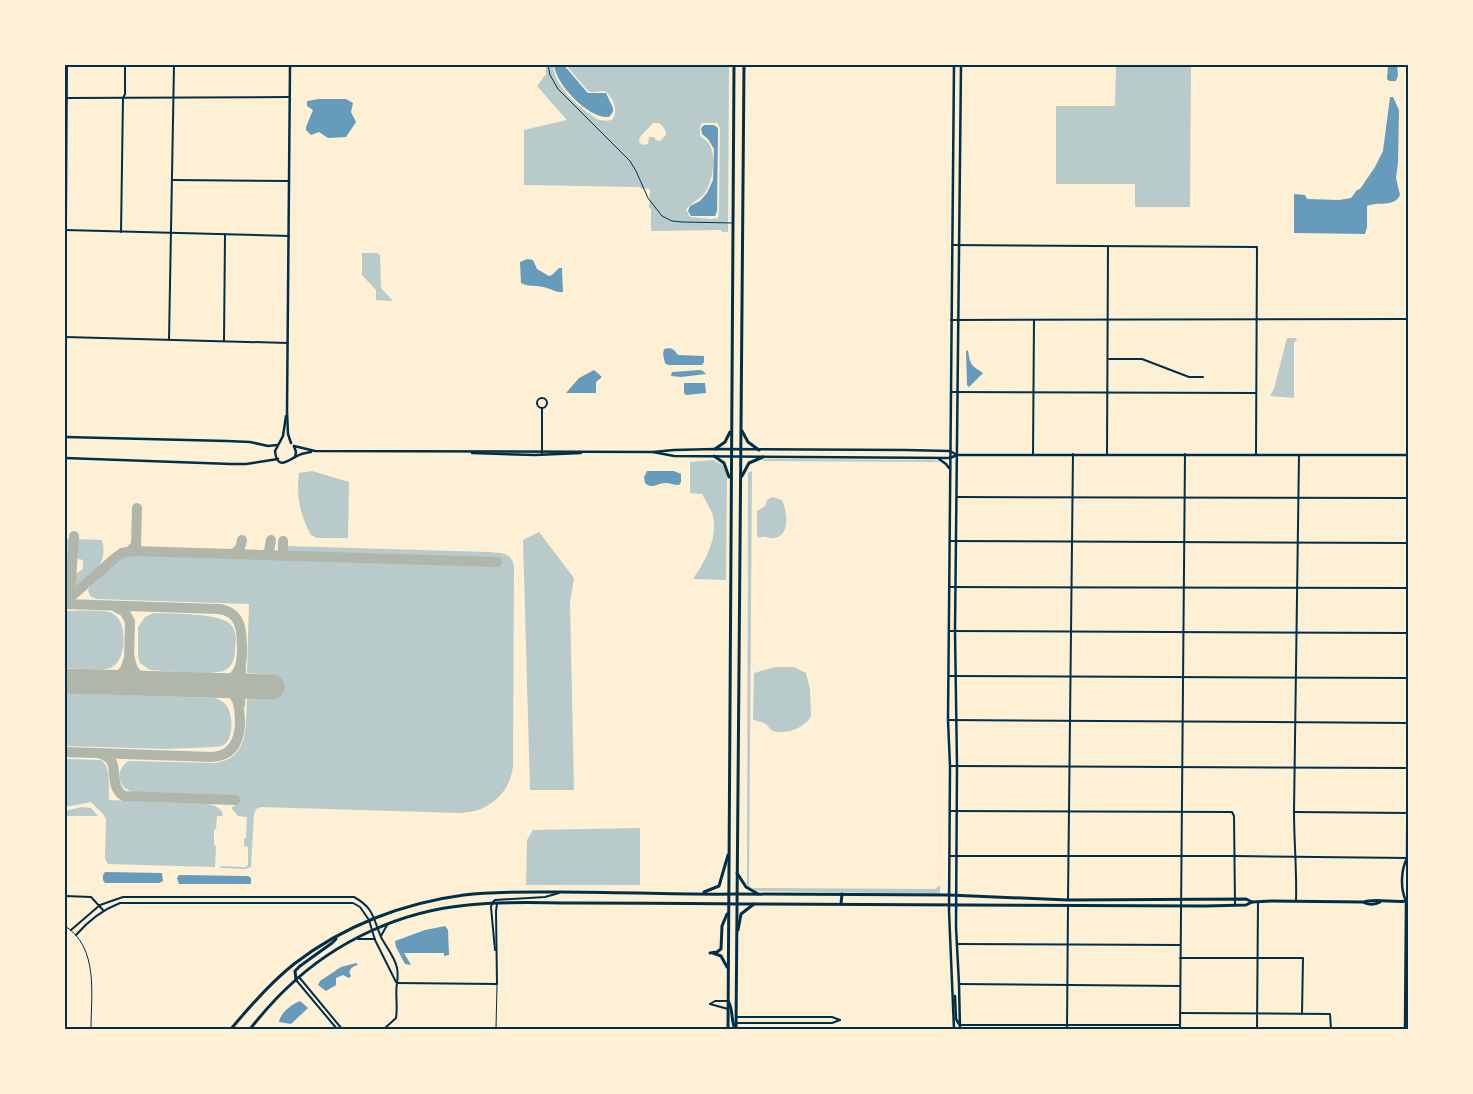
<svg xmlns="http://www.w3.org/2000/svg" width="1473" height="1094" font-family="Poppins,sans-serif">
<rect width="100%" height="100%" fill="#fdf0d5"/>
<g fill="#b9caca" fill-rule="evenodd">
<path d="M546 65H553C554 87 580 108 597 119 601 121 607 121 612 120 619 111 613 96 604 91 600 91 595 93 591 92 586 91 572 71 566 65H729L728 232H722L721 230 651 231V209L649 207 650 189 640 188 639 187 524 185V130L567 120 537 86 546 74ZM653 123H659C663 126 666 130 666 135L660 141 656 140 654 137H649L648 144 642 145 639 142 640 137ZM702 123H717L720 128 719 210 718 218 710 219 690 217 686 210C690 203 699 200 704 194 712 185 716 159 711 148 709 142 705 140 700 136V127Z"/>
<polygon points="1118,65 1191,65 1190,207 1135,207 1135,184 1056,184 1056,106 1115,106 1116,66"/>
<polygon points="362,253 377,253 380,255 381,288 393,301 376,300 376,290 362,275"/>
<polygon points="1287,338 1296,338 1297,340 1294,342 1294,398 1270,396 1274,389"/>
<polygon points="763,459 932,460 942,462 763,461"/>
<path d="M713 460 723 465 727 475 726 580 693 579C705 562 718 538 713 516 711 509 706 501 702 494L690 493V462Z"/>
<polygon points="945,466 940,894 756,891 747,885 748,473 752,471 749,885 752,888 935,889 940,885"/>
<path d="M312 471 349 482 348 538H317L311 535C300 515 296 496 299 473Z"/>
<path d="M772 497 782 500C787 510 791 536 774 538 768 538 765 535 759 538L757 536V511L765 506 767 500Z"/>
<polygon points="539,532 574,578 570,602 574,790 530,790 523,540"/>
<polygon points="65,539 70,539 67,592 65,594"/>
<path d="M77 539 102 540C109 564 91 576 74 589V575L83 569V560L78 559 76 554Z"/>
<path d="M286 546 488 552C501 553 512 552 514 567L513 766C510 794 488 812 461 813L261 807 256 809 254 814 251 867 246 869 222 868 219 866 246 867 248 865V847L244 846V839L246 838 247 817 238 816 232 809V807L235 806V796L136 792C117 790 114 772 128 761L216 763C250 757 245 726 247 699H272L273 675 247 673 249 604 96 599 90 596 88 590 91 585C105 571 117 555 139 554L498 565V558L290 552 287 549Z"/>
<path d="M65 611C78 611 101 609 112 613 128 620 127 660 112 667 102 672 77 668 65 668Z"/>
<path d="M154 613C171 614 222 612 232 626 237 633 236 642 235 649 235 658 233 667 223 671 210 675 166 671 150 670L140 663 138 657V627L145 617Z"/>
<path d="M775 667H794L806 673 810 689 811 716C805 728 786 735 773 731 769 729 768 725 764 723 760 721 757 722 753 719L754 673Z"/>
<path d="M65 693 216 698C219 700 223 701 226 705 233 713 235 740 222 746 222 746 215 747 214 747L166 749 65 746Z"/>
<path d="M65 759 101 760C112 768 108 787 109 800L207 804C215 805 222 808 223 816H217L216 829 214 830V845L216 846 215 867 108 864 105 859 106 819 103 814 91 802 65 807Z"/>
<polygon points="82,807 91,808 98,816 65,816 65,811"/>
<polygon points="640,828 640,885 526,885 527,840 533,830"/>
</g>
<g fill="#669bbc">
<path d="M554 65H563C573 74 579 84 588 93H606L613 108V112L609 117C589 119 556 85 554 65Z"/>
<polygon points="1388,65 1397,65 1398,75 1396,81 1389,81 1387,79"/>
<path d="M1390 97H1393L1399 110 1398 163 1396 178 1400 195C1394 208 1378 201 1367 206V227L1365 234 1294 233V194L1305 195 1307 199 1339 200 1351 198 1357 190 1360 189 1375 167 1383 151Z"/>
<polygon points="319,99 346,99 353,103 351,112 356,122 346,137 328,138 319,132 311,135 306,130 306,127 313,110 307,106 307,101"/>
<polygon points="704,125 714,125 718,128 717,211 715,216 691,216 688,211 690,206 700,201 707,193 713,180 714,149 708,139 702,134 701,128"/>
<path d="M527 259 533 260 537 269 549 276 552 275 559 268H562L563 292C556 293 550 288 543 287 535 285 528 287 521 283L520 262Z"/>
<polygon points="670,348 674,350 678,355 704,356 704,362 702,365 668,365 665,363 663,354 664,349"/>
<path d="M968 350C970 365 971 365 983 373L969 387 967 385 966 351Z"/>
<polygon points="594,370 602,377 596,382 596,393 566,393 579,378"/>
<polygon points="700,370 703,371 706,374 681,377 671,376 672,372"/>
<polygon points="684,383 705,383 706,393 686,395 684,393"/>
<path d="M647 471H674L681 474V482L679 485C674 485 670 483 665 483 657 483 653 490 645 483L644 477Z"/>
<polygon points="105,872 162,873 163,881 159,883 105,883 103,880 103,875"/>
<polygon points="179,875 248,876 251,878 251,883 250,884 179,884 177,878"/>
<polygon points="445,926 448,930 449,955 444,956 444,953 404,953 411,965 405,964 396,947 395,941 425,930"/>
<path d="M356 963 358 965C352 966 347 971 351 976L349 978 343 975 336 978V985L326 991 318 985 320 981 341 967Z"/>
<path d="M300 1001 308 1008 291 1024 279 1022C280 1013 292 1004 300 1001Z"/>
</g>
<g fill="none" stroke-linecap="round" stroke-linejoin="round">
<g stroke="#b1b6ab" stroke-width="10">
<polyline points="283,541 283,555"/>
<polyline points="130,551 136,545 137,508"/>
<polyline points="235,553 240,548 242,540"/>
<polyline points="265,555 269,551 271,540"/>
<polyline points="67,600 70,594 74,536"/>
<polyline points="65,602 115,558 122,553 133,551 497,562"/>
<path d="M65 604 219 609C241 612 242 630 242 648 242 656 242 664 238 671 234 678 227 682 220 685"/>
<path d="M130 658C133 688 166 683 188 683"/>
<polyline points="70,680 109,681 117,677 125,670 129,658 130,622 125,612 114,606"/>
<polyline points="240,705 241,667"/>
<path d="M65 752 212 757C232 756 239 742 240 724 240 707 239 692 220 685"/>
<path d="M101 754C124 761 105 784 124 796L235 800"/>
</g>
<polyline stroke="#b1b6ab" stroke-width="25" points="65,681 272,687"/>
<g stroke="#003049" stroke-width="1">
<polyline points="548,65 550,75 558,89 630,161 636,171 648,198 662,216 672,221 682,222 733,223"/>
<path d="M65 926C99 947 91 995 91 1029"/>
<polyline points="496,1029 497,985"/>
</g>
<g stroke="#003049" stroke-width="2">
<polyline points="65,98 290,97"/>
<polyline points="173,180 289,181"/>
<polyline points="65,230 289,236"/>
<polyline points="66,230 67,65"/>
<polyline points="121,232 123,98 125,94 125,65"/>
<polyline points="952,245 1257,247 1256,454"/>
<polyline points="951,320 1408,319"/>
<polyline points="65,337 288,343"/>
<polyline points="169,340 174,65"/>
<polyline points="224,341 225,235"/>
<polyline points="1109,359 1142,359 1189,377 1203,377"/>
<polyline points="951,392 1256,393"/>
<circle cx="542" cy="403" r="5"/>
<polyline points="542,454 542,408"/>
<polyline points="1033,454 1034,320"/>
<polyline points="1107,454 1108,247"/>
<polyline points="957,497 1408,498"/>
<polyline points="950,541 1408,543"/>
<polyline points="949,587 1408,588"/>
<polyline points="949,631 1408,633"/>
<polyline points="949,676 1408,678"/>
<polyline points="948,720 1408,723"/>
<polyline points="950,766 1408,768"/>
<polyline points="950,811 1232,812 1234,816 1235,905"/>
<polyline points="1294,812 1408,813"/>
<polyline points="950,856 1235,856 1408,858"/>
<polyline points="65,896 91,897 103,910"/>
<polyline points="1068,899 1073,454"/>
<path d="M1296 901C1297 871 1294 842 1294 812L1299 455"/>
<path d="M71 930 100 905 123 897H354C374 908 373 918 381 937 386 947 395 957 397 968 398 974 398 977 397 983 395 994 398 1006 396 1018L384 1029"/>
<path d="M76 935C89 920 102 910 120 903H353L360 907 369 920 375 940 396 982"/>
<polyline points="381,936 387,925"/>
<polyline points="358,939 375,939"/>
<polyline points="957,944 1180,945"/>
<polyline points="495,950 491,907 492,903 495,900 545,897 559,893"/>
<polyline points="1180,958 1303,958 1302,1014"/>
<polyline points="299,977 342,1029"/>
<polyline points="296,980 337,1029"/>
<polyline points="397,983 497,984 496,911 497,904"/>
<polyline points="959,984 1180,986"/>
<polyline points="710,1004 728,1009"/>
<polyline points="710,1004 715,1001 727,1001"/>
<polyline points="1180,1013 1330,1014 1331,1029"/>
<polyline points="736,1017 832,1017 840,1020"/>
<polyline points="736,1023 832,1023 840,1020"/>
<polyline points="960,1025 1180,1025"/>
<polyline points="1067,1029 1068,906"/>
<polyline points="1180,1029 1185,454"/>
<polyline points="1257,1029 1258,902"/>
</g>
<g stroke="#003049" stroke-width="2.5">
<polyline points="290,65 287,411 288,434 291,443"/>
<path d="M286 416 283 436 275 451C277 473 291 458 299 455 303 453 307 453 311 452"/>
<polyline points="65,437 227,441 250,442 268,446 277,445"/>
<polyline points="294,446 315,451 653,452 674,450 715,449 905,450 950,451 957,455"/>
<polyline points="294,446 296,452 295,457"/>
<polyline points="653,452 674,456 950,458 957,455 1408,455"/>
<polyline points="472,453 535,455 581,453"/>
<polyline points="65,458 231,464 246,464 278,459"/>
<polyline points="939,459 946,464 949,468"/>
<path d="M1406 901C1400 888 1401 870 1407 858L1408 729"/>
<polyline points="955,996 956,1019 959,1024"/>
<polyline points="954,1029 949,911 950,766 948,720 954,65"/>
<polyline points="960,1029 959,984 956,927 957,766 955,631 961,65"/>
<polyline points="1405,1029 1406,902 1408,897"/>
</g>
<g stroke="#003049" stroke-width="3">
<polyline points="737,894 949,895 1068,900 1246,899 1252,902"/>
<path d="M1364 902C1372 898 1396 903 1408 901"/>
<path d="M737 904 1206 906 1246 905 1252 902 1271 901 1363 902C1368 905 1375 905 1380 902"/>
<polyline points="841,904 842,894"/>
</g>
<g stroke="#003049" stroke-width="3">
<polyline points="742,431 748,442 759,450"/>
<polyline points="715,449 725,442 730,432"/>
<polyline points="714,456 724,463 729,477"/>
<polyline points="742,476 749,463 763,457"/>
<polyline points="737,873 746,887 758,894"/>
<polyline points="704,892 719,886 728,855"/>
<polyline points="738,930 741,914 754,904"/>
<polyline points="710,953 717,952 721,949 722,926 727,914"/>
<polyline points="713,953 721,956 727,967"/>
<polyline points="296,980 295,971 300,966 332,943 336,939"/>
<path d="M728 1001C733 1008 731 1018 734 1026"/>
<path d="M231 1029C250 1006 270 983 294 964 343 926 403 903 464 895 489 892 515 892 540 892 605 891 671 895 737 894"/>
<path d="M250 1029C262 1014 274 1000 288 987 336 941 401 911 468 905 503 901 538 903 574 903 628 903 682 903 737 904"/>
<polyline points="728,1029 734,65"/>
<polyline points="736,1029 744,65"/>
</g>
</g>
<rect width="1473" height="1094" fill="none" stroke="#fdf0d5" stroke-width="132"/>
<rect x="66" y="66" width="1341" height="962" fill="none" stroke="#003049" stroke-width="2"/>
</svg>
